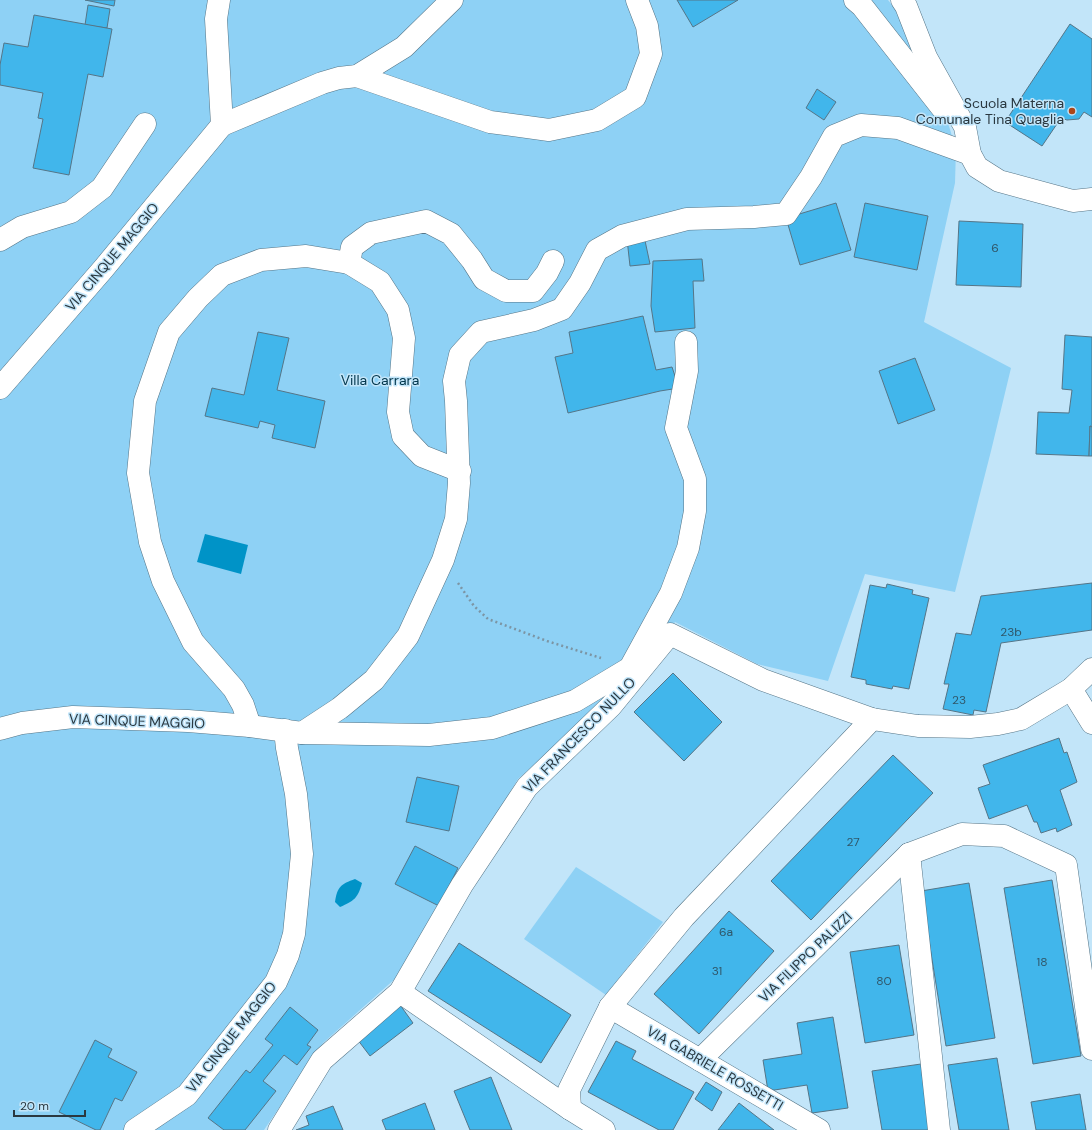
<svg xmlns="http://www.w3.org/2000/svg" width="1092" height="1130" font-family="'DM Sans',sans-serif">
<rect width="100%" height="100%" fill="#c2e5f9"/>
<g fill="#8ed1f5">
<polygon points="0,0 888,0 896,10 944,110 956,149 955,183 924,322 1011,368 991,451 955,592 865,574 828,681 757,664 675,622 615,693 518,779 396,978 323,1043 264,1130 0,1130"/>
<polygon points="576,867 663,922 606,995 524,939"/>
</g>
<g fill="#0093c7">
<polygon points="205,534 248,545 241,574 197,562"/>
<path d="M355 879 362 883C358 898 354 901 340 907L335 902C337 887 341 884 355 879Z"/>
</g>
<g fill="#41b6eb" stroke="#557587">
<polygon points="85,0 115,0 114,6"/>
<polygon points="677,0 738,0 693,27"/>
<polygon points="88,5 110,9 107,28 85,25"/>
<polygon points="34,15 112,29 103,77 88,74 69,175 33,168 43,119 38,118 43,93 0,85 0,65 4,43 28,47"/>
<polygon points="1070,24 1092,39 1092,117 1084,112 1079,119 1067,120 1061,118 1042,146 1005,122"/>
<polygon points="817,89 836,102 824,120 806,108"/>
<polygon points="836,203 851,250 800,265 786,218"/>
<polygon points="865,203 928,216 917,270 854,257"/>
<polygon points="959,221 1023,224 1021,287 956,285"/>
<polygon points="644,236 650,264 630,266 627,239"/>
<polygon points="702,259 704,281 693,281 695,328 655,332 651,306 653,261"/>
<polygon points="643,316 656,370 672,367 679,388 660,391 568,413 555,357 573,353 569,332"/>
<polygon points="258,332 289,338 277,390 325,401 315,448 272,438 275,425 260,421 258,428 205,416 212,388 244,395"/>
<polygon points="1065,335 1092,337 1092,427 1090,426 1089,456 1036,454 1038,412 1069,413 1072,390 1062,389"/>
<polygon points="915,358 935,410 898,424 879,371"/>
<polygon points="1090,426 1092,427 1092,456 1089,456"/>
<polygon points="1092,583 1092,630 1001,643 986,712 974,710 973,715 943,709 949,684 944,684 956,633 971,635 981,596"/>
<polygon points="887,584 913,590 912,594 929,598 909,689 893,686 892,689 866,684 866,680 851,677 870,585 886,588"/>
<polygon points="673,673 722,722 684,761 634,712"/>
<polygon points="1059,738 1064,753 1067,752 1077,782 1060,790 1072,825 1057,832 1056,828 1041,833 1037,822 1034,822 1027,805 989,819 978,788 990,784 983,765"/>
<polygon points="893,755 933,793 811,920 771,881"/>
<polygon points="417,777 459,786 449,831 406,822"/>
<polygon points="415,846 458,868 439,906 395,884"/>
<polygon points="1052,880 1081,1056 1033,1064 1004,888"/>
<polygon points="969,883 995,1038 946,1046 921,891"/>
<polygon points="729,911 774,951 699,1034 654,994"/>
<polygon points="459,943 571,1015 541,1063 428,991"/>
<polygon points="899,945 914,1035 865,1043 850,952"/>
<polygon points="398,1002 413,1023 370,1056 354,1035"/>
<polygon points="290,1007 318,1030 307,1045 311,1047 297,1065 284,1055 263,1081 276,1091 245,1130 224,1130 208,1118 246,1070 250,1073 273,1045 265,1039"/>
<polygon points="833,1017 848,1108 812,1113 807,1085 768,1091 763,1060 802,1054 797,1023"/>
<polygon points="95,1040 112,1049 108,1057 137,1072 122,1101 115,1098 100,1130 96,1130 59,1112"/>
<polygon points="616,1041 636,1051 632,1059 694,1092 673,1130 659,1130 588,1092"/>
<polygon points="997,1058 1009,1130 959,1130 948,1065"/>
<polygon points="921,1064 929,1130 882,1130 872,1071"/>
<polygon points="491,1077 512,1130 470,1130 454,1091"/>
<polygon points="706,1082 722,1092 712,1111 695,1099"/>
<polygon points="1080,1094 1086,1130 1036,1130 1031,1102"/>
<polygon points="425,1103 435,1130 386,1130 382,1120"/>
<polygon points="739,1103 774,1130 718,1130"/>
<polygon points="333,1106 343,1130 296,1130 309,1125 306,1116"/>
</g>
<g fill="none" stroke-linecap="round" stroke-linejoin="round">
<defs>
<g id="minor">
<polyline points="855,0 862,6 942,108"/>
<polyline points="902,0 906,6 926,57 965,127 970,154 977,167 999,181 1073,201 1092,199"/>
<polyline points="357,76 490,122 549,130 597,120 635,97 651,54 647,26 637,0"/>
<polyline points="222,125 322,83 339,78 357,76 404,47 452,0"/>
<polyline points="0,240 22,227 71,212 102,188 145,124"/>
<polyline points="0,388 104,268 222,125 216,19 219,0"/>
<polyline points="460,471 422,456 403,436 398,412 404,338 398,310 380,282 349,263 352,247 371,233 426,221 451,234 472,260 484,279 506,291 533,291 547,273 553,261"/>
<polyline points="1071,689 1092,723"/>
<polyline points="250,726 243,705 234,689 193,642 163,581 150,542 138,473 145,401 169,332 198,298 222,275 261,260 306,256 349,263"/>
<polyline points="0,729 22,723 73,717 188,721 250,726 302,733 429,735 492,728 575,701 630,668 671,593 688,548 695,511 695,479 676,428 687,371 686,342"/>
<polyline points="302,733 340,708 374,680 408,636 443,560 456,519 459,483 456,401 454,381 460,355 481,332 534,320 562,309 580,283 597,250 622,236 687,219 754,217 786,214 811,177 834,136 861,125 898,128 970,154"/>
<polyline points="909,854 939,1130"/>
<polyline points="400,992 570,1109 604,1130"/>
<polyline points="610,1007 819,1130"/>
<polyline points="700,1060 909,854 962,834 1004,836 1066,865 1092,1049"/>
<polyline points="570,1109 569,1090 610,1007 684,917 872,719"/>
<polyline points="135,1130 187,1095 276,982 288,955 294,934 302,854 296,794 287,748 285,730"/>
<polyline points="279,1130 322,1060 400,992 462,885 527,787 611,706 670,634 763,680 872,719 918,726 970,727 998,724 1021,719 1071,689 1092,669"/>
</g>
</defs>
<use href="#minor" stroke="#557587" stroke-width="23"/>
<polyline stroke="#7c95a4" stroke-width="2.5" stroke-dasharray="2 3" stroke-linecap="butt" points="458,583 474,606 488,619 547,641 601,658"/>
<use href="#minor" stroke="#fff" stroke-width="22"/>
</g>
<circle fill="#ac4619" stroke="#c2e5f9" stroke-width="1.5" cx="1072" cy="111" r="4"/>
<g text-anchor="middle" stroke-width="3" stroke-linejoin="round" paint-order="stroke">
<g font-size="12" fill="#30586b">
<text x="995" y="252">6</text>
<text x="1011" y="636">23b</text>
<text x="959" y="704">23</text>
<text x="853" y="846">27</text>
<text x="726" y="936">6a</text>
<text x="1042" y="966">18</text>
<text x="717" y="975">31</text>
<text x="884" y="985">80</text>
</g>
<g font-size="14" fill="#2a3840" stroke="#c2e5f9" text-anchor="end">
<text x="1064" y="108">Scuola Materna<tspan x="1064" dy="16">Comunale Tina Quaglia</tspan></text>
</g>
<g font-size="14" fill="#2a3840" stroke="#c2e5f9">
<text transform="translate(112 257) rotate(-50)" y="5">VIA CINQUE MAGGIO</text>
<text transform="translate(137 721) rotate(2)" y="5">VIA CINQUE MAGGIO</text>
<text transform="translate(579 735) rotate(-46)" y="5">VIA FRANCESCO NULLO</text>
<text transform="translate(805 957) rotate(-44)" y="5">VIA FILIPPO PALIZZI</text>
<text transform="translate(231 1037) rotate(-52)" y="5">VIA CINQUE MAGGIO</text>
<text transform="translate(715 1068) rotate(30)" y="5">VIA GABRIELE ROSSETTI</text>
</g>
<g font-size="14" fill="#04384e" stroke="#c2e5f9">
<text x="380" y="385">Villa Carrara</text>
</g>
</g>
<path d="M14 1110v6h71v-6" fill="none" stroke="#2a3840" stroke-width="2"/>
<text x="20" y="1110" font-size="12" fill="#2a3840" stroke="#c2e5f9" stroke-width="3" paint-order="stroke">20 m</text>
</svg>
